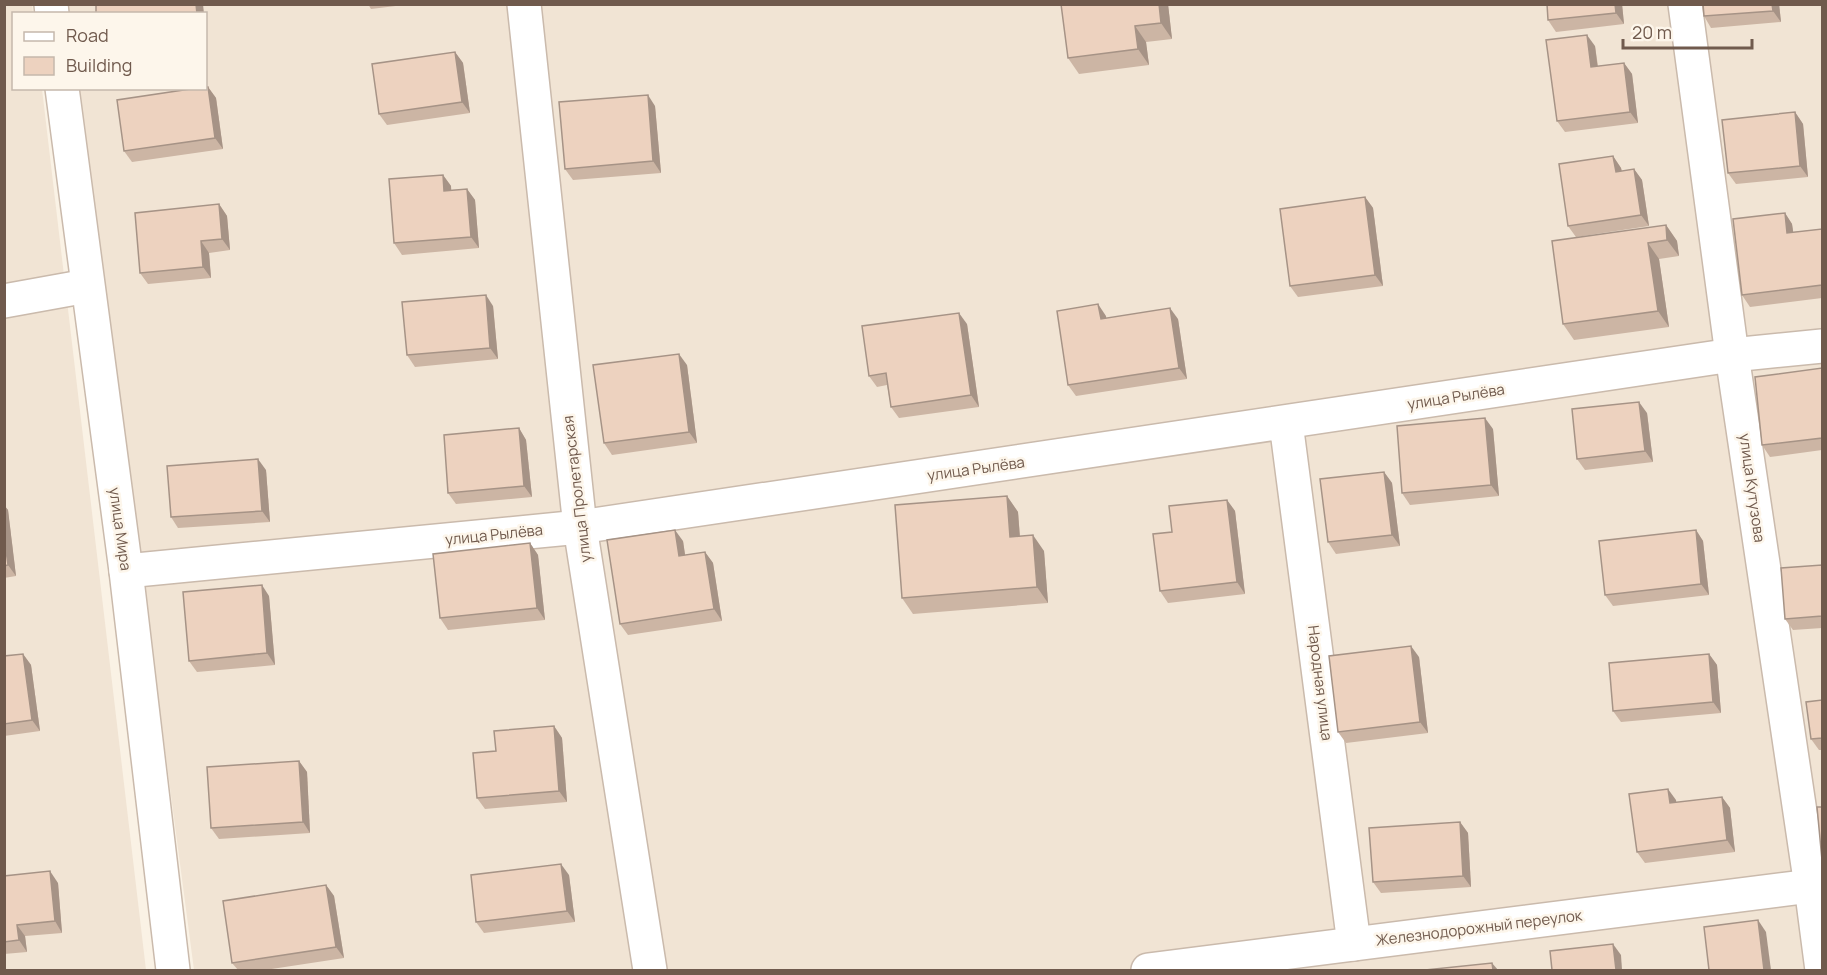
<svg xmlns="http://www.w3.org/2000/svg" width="1827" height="975" font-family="Manrope,sans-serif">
<rect width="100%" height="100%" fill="#faf2e5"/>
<g fill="#f1e4d4">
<polygon points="32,4 33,13 14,14 14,88 42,89 146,970 5,970 4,5"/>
<polygon points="67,5 1822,5 1822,970 194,970 78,89 206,88 206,14 68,13"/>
</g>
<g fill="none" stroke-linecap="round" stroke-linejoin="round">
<defs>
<g id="minor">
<polyline points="51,4 52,14"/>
<polyline points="524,4 580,527 650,970"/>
<polyline points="1685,4 1732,355 1811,886 1822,970"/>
<polyline points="62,88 126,571 173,970"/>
<polyline points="4,301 87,286"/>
<polyline points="1286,423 1354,944"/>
<polyline points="126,571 580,527 1732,355 1822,346"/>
<polyline points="1148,970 1811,886"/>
</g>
</defs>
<use href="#minor" stroke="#cabaac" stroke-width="36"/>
<use href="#minor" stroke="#fff" stroke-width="33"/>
</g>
<g fill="#ccb5a4">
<polygon points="368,4 412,4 371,9"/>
<polygon points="1061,4 1168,4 1172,39 1146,42 1149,65 1079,74 1068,58"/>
<polygon points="1622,4 1624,24 1556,32 1548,20"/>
<polygon points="1703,4 1779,4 1781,22 1711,28 1704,16"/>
<polygon points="1595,46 1598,66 1624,63 1632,74 1638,123 1565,132 1557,121"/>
<polygon points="455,52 463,63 470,113 387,125 379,114"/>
<polygon points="208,87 216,98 223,149 132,162 124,151"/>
<polygon points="655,106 661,173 573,180 565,169"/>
<polygon points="1795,112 1803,124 1808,177 1736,184 1728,173"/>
<polygon points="1613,156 1621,168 1622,171 1634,169 1642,180 1649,226 1576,237 1568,226"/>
<polygon points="443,175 451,186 451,190 467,189 475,200 479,248 402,255 394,243"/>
<polygon points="1365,197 1373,208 1383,286 1298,297 1290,286"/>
<polygon points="219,204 227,216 230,250 209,253 211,278 148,284 140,273"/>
<polygon points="1785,213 1792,224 1793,232 1822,229 1822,298 1750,307 1742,295"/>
<polygon points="1666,225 1677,241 1679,256 1659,259 1669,327 1574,340 1563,324"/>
<polygon points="493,306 498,359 415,367 407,355"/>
<polygon points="1106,316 1106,318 1178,319 1187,379 1076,396 1068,385"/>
<polygon points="967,324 979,407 899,418 891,407 887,385 877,387 869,376"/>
<polygon points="687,365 697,443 612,455 604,443"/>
<polygon points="1822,368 1822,450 1770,457 1762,445"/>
<polygon points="1647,413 1653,462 1585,470 1577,459"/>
<polygon points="519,428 526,440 532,497 456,504 448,493"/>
<polygon points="1493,429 1499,496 1410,505 1402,493"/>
<polygon points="266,470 270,522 178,528 171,517"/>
<polygon points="1384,472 1392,483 1400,546 1336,554 1328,542"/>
<polygon points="1007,496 1018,512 1020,536 1044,551 1048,603 913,614 902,598"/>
<polygon points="1227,500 1235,511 1245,594 1168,603 1160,591 1172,532"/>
<polygon points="4,505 8,510 16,576 4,578"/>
<polygon points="1696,530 1703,541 1709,595 1613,606 1605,595"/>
<polygon points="683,541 685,555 705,552 713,563 722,621 628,635 620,624"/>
<polygon points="530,543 538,555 545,620 448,630 440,618"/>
<polygon points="1822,565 1822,628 1793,630 1785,619"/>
<polygon points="269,596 275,665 197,672 189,661"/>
<polygon points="23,654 31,665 40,731 4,736 4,656"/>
<polygon points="1709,654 1717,665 1721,713 1621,722 1613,711"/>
<polygon points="1419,657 1428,733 1346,743 1338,732"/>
<polygon points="1822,700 1822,750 1819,750 1811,739"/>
<polygon points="554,726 562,738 567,802 485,809 477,798 496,751"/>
<polygon points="299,761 307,772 310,833 219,839 211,828"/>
<polygon points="1722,797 1730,808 1735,852 1645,863 1637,852 1676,800 1676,803"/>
<polygon points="1460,822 1468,833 1471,887 1381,893 1373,882"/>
<polygon points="569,875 575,922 484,933 476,922"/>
<polygon points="4,876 58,883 62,933 25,936 27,952 4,954"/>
<polygon points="326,885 334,896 344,958 265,970 238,970 232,963"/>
</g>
<g fill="#a69386">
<polygon points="196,4 203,4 204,14 197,14"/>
<polygon points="1159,4 1168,4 1172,39 1161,23"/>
<polygon points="1615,4 1622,4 1624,24 1616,13"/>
<polygon points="1772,4 1779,4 1781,22 1773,11"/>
<polygon points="1135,26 1146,42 1149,65 1138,49"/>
<polygon points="1587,35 1595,46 1599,78 1591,67"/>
<polygon points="455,52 463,63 470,113 462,102"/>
<polygon points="1624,63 1632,74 1638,123 1630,112"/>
<polygon points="208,87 216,98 223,149 215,138"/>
<polygon points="648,95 655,106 661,173 653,161"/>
<polygon points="1795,112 1803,124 1808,177 1800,166"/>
<polygon points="1613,156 1621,168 1624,183 1616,172"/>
<polygon points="1634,169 1642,180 1649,226 1641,215"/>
<polygon points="443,175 451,186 452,202 444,191"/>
<polygon points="467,189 475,200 479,248 471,237"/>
<polygon points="1365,197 1373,208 1383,286 1375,275"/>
<polygon points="219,204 227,216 230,250 222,239"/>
<polygon points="1785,213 1792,224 1795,244 1787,233"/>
<polygon points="1666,225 1677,241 1679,256 1667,240"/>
<polygon points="201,241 209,253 211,278 203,267"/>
<polygon points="1648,243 1659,259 1669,327 1658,311"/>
<polygon points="486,295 493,306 498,359 490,348"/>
<polygon points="1098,304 1106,316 1108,330 1101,319"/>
<polygon points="1170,308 1178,319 1187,379 1179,368"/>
<polygon points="959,313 967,324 979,407 971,395"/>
<polygon points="679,354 687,365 697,443 689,432"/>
<polygon points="1639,402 1647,413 1653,462 1645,451"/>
<polygon points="1485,418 1493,429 1499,496 1491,485"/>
<polygon points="519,428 526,440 532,497 524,486"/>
<polygon points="258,459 266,470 270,522 262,511"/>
<polygon points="1384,472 1392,483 1400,546 1392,535"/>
<polygon points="1007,496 1018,512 1021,553 1010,537"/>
<polygon points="1227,500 1235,511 1245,594 1237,582"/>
<polygon points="4,505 8,510 16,576 8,565 4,536"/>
<polygon points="675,530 683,541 687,568 679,556"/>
<polygon points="1696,530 1703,541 1709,595 1701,584"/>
<polygon points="1033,535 1044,551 1048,603 1037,587"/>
<polygon points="530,543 538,555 545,620 537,608"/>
<polygon points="705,552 713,563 722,621 714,609"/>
<polygon points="262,585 269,596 275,665 267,653"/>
<polygon points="1411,646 1419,657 1428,733 1420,722"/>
<polygon points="23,654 31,665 40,731 32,720"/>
<polygon points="1709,654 1717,665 1721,713 1713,702"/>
<polygon points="554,726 562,738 567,802 559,791"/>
<polygon points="299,761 307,772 310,833 303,822"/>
<polygon points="1668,789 1676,800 1678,815 1670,803"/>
<polygon points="1722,797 1730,808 1735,852 1727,840"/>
<polygon points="1460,822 1468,833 1471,887 1463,876"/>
<polygon points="561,864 569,875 575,922 567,911"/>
<polygon points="50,871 58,883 62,933 55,921"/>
<polygon points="326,885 334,896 344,958 336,947"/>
<polygon points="1758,920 1766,932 1771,970 1764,970"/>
<polygon points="17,925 25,936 27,952 19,940"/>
<polygon points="1613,944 1621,955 1622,970 1616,970"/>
<polygon points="1492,963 1498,970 1493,970"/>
</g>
<g fill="#edd2bf" stroke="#a69386" stroke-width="1.5">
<polygon points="96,4 196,4 197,14 96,14"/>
<polygon points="1061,4 1159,4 1161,23 1135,26 1138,49 1068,58"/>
<polygon points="1547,4 1615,4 1616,13 1548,20"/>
<polygon points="1703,4 1772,4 1773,11 1704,16"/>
<polygon points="1587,35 1591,67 1624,63 1630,112 1557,121 1546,40"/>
<polygon points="455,52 462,102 379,114 372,64"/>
<polygon points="206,87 208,87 215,138 124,151 117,100 197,88 206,88"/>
<polygon points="648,95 653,161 565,169 559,102"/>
<polygon points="1795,112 1800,166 1728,173 1722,120"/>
<polygon points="1613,156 1616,172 1634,169 1641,215 1568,226 1559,164"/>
<polygon points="443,175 444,191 467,189 471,237 394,243 389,179"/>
<polygon points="1365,197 1375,275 1290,286 1280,209"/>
<polygon points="219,204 222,239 201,241 203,267 140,273 135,213"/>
<polygon points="1785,213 1787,233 1822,229 1822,285 1742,295 1733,219"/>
<polygon points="1666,225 1667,240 1648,243 1658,311 1563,324 1552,241"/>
<polygon points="486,295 490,348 407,355 402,302"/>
<polygon points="1098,304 1101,319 1170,308 1179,368 1068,385 1057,311"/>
<polygon points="959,313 971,395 891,407 886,373 869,376 862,326"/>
<polygon points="679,354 689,432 604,443 593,365"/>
<polygon points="1822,368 1822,438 1762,445 1755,377"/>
<polygon points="1639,402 1645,451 1577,459 1572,409"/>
<polygon points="1485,418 1491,485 1402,493 1397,426"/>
<polygon points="519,428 524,486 448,493 444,435"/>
<polygon points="258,459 262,511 171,517 167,466"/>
<polygon points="1384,472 1392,535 1328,542 1320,479"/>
<polygon points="1007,496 1010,537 1033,535 1037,587 902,598 895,505"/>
<polygon points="1227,500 1237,582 1160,591 1153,534 1172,532 1169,506"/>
<polygon points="675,530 679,556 705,552 714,609 620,624 607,540"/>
<polygon points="1696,530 1701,584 1605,595 1599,541"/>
<polygon points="4,536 8,565 4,566"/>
<polygon points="530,543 537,608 440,618 433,554"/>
<polygon points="1822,565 1822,616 1785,619 1781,568"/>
<polygon points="262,585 267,653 189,661 183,592"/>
<polygon points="1411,646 1420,722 1338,732 1329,656"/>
<polygon points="23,654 32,720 4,724 4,656"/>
<polygon points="1709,654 1713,702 1613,711 1609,663"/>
<polygon points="1822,700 1822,738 1811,739 1806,702"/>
<polygon points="554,726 559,791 477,798 473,753 496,751 494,731"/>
<polygon points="299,761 303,822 211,828 207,767"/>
<polygon points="1668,789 1670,803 1722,797 1727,840 1637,852 1629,794"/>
<polygon points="1817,807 1822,807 1822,860"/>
<polygon points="1460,822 1463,876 1373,882 1369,828"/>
<polygon points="561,864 567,911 476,922 471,875"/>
<polygon points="50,871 55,921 17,925 19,940 4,942 4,876"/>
<polygon points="326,885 336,947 232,963 223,901"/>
<polygon points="1758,920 1764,970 1709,970 1704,927"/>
<polygon points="1613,944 1616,970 1552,970 1550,951"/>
<polygon points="1492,963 1493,970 1425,970"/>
</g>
<g text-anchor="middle" stroke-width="5" stroke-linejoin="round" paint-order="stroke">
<g font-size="15" fill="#705a4d" stroke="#fdf6eb">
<text transform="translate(1456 397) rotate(-9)" y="5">улица Рылёва</text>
<text transform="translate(976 469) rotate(-8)" y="5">улица Рылёва</text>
<text transform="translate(1752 488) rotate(82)" y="5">улица Кутузова</text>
<text transform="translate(577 489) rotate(-97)" y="5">улица Пролетарская</text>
<text transform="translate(120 529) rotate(82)" y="5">улица Мира</text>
<text transform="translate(494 535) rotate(-6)" y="5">улица Рылёва</text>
<text transform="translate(1320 683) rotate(83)" y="5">Народная улица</text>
<text transform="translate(1479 928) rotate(-7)" y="5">Железнодорожный переулок</text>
</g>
</g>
<rect width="1827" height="975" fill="none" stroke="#705a4d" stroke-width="12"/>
<rect x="12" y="12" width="195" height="78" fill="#fdf6eb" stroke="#c5b8ac" stroke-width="1.5"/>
<rect x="24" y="32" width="30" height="9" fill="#ffffff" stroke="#c5b8ac" stroke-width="1.5"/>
<text x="66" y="42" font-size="18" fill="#705a4d">Road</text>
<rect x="24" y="57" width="30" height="18" fill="#edd2bf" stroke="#c5b8ac" stroke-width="1.5"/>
<text x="66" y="72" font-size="18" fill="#705a4d">Building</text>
<path d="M1623 39v9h129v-9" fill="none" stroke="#705a4d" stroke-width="3"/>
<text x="1632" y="39" font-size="18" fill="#705a4d" stroke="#fdf6eb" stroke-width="4.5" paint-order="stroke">20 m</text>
</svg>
